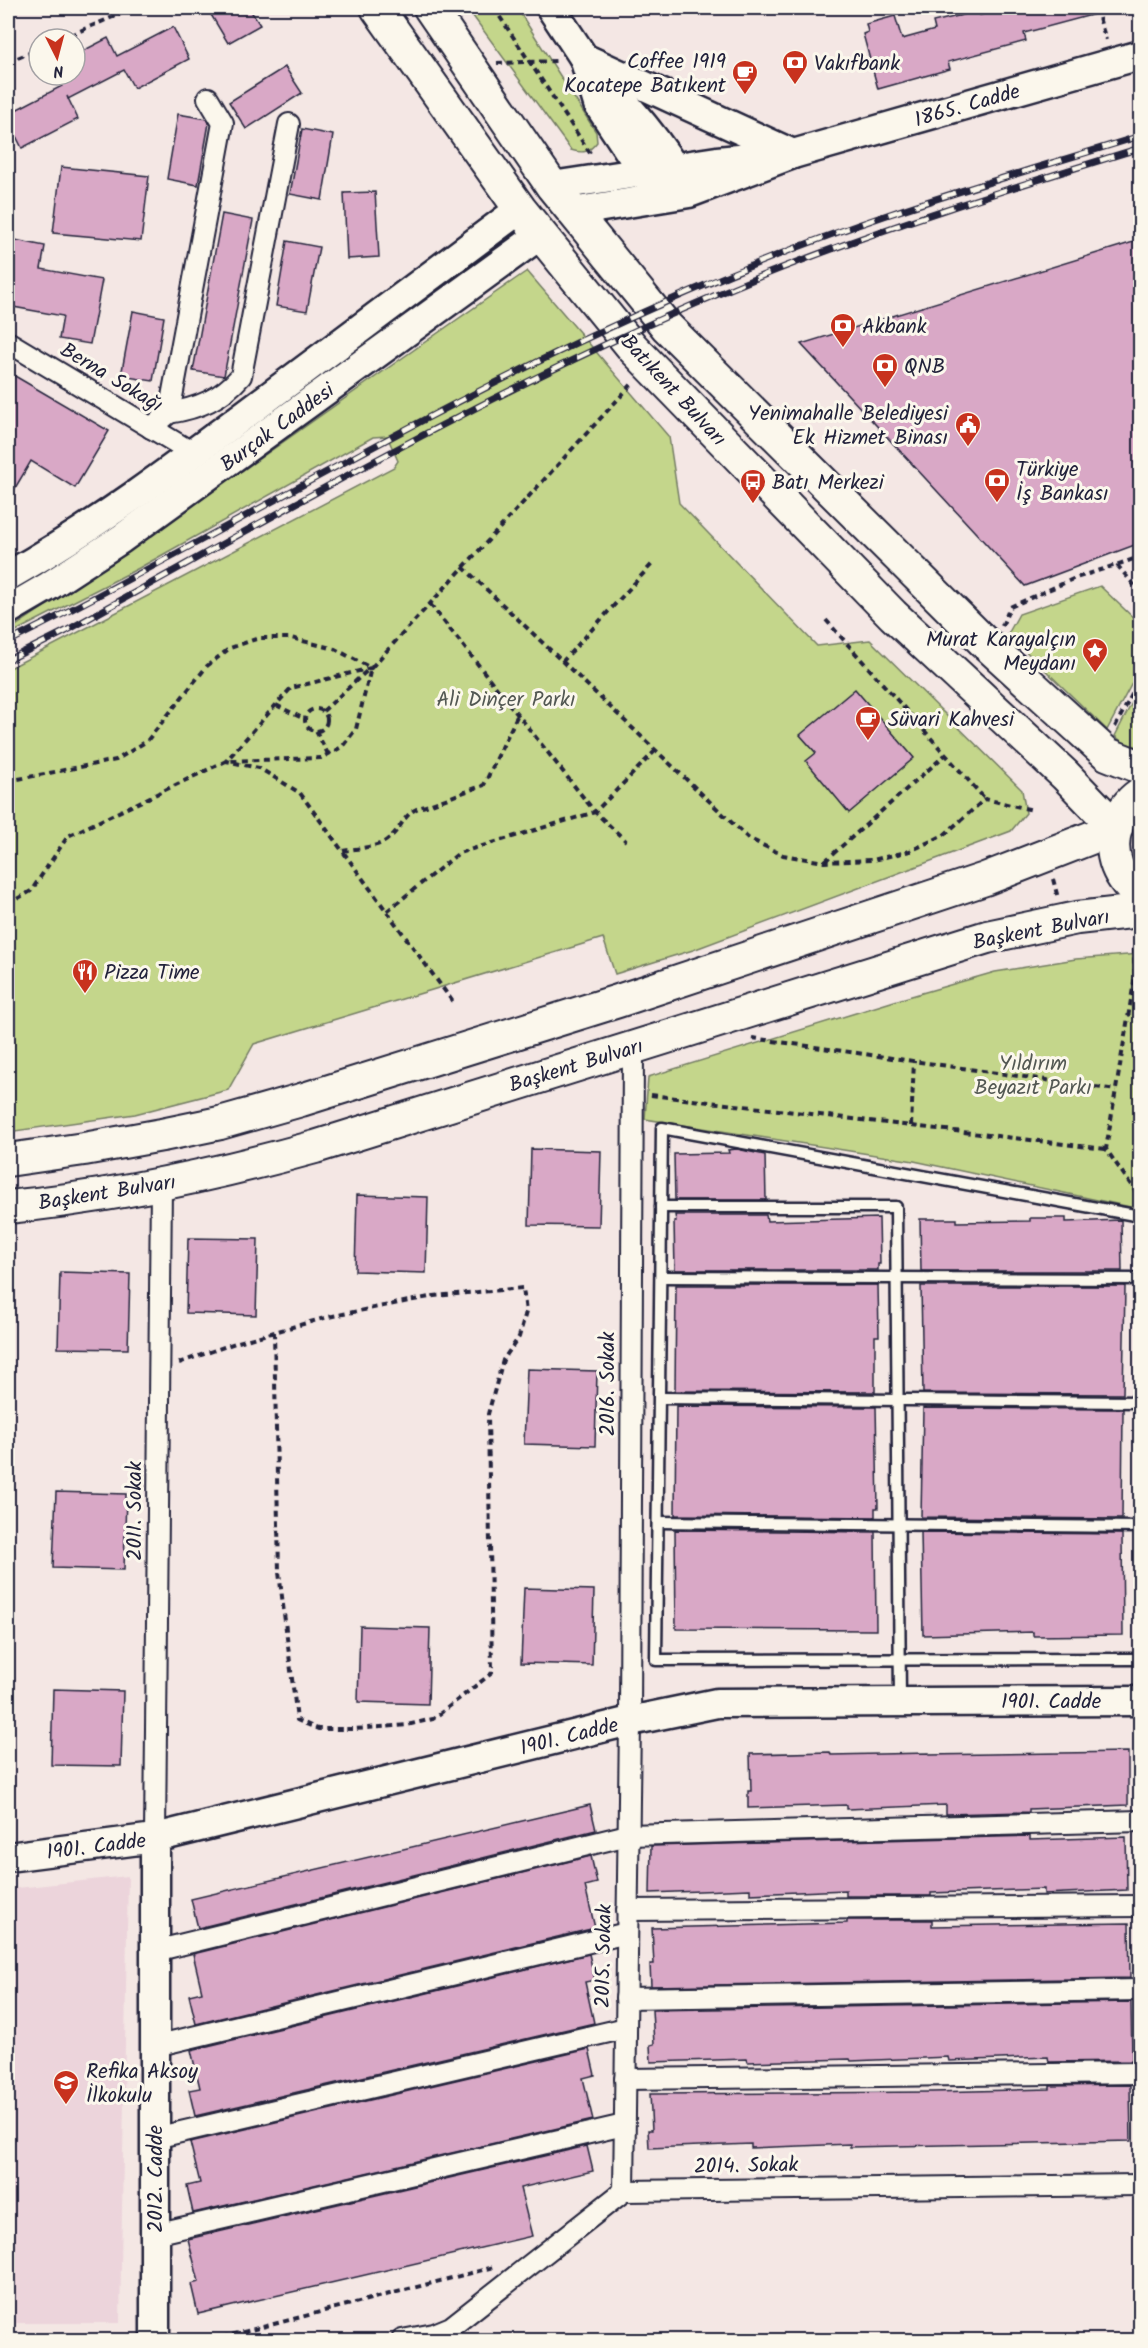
<svg xmlns="http://www.w3.org/2000/svg" width="1148" height="2348" font-family="Kalam,sans-serif">
<rect width="100%" height="100%" fill="#f4e7e4"/>
<filter id="ink" filterUnits="userSpaceOnUse"><feTurbulence type="fractalNoise" baseFrequency=".0167" numOctaves="2"/><feDisplacementMap in="SourceGraphic" scale="12" xChannelSelector="R" yChannelSelector="G"/><feConvolveMatrix kernelMatrix="1 2 1 2 8 2 1 2 1" color-interpolation-filters="sRGB"/></filter>
<g filter="url(#ink)">
<polygon fill="#ecd4db" points="128,1876 120,2323 8,2323 8,1889"/>
<g fill="#c4d68b" stroke="#737c63" stroke-width="1.5">
<path d="M467 8H517L596 132 597 142C589 152 584 154 571 150Z"/>
<path d="M527 271 669 437 679 503 817 646 870 640 1022 790 1026 813 1011 831 693 950 615 974 603 938 254 1044 228 1090 135 1114 8 1132V669L394 467 398 461 387 436 373 437 139 568 8 635V631C184 515 353 391 527 271Z"/>
<polygon points="1100,586 1140,624 1140,668 1107,730 1008,634 1019,614"/>
<polygon points="1140,687 1140,747 1125,744 1115,736"/>
<polygon points="1140,954 1140,1209 914,1161 645,1119 648,1077 901,999 995,972 1076,959"/>
</g>
<g fill="#d9a8c6" stroke="#22223b" stroke-width="1.5">
<polygon points="207,8 249,8 260,25 228,43"/>
<polygon points="1008,8 1098,8 1099,13 1024,33 1026,41 948,62 950,69 878,89 863,34 868,32 866,24 895,16 902,39 935,30 933,22 979,11 980,15"/>
<polygon points="173,27 189,59 134,88 124,70 68,99 67,96 78,119 22,148 8,120 8,114 62,86 56,75 75,75 75,55 108,38 117,56"/>
<polygon points="285,67 302,93 246,129 229,102"/>
<polygon points="178,114 207,119 209,123 198,185 167,179"/>
<polygon points="302,129 333,135 322,200 290,194"/>
<polygon points="61,167 149,176 141,241 53,233"/>
<polygon points="375,192 379,257 347,259 344,193"/>
<polygon points="222,214 253,220 224,376 193,371"/>
<polygon points="15,240 45,246 41,269 102,280 90,344 59,339 63,316 8,306 8,279"/>
<polygon points="1140,240 1140,543 1025,586 801,344"/>
<polygon points="287,241 319,247 307,311 276,306"/>
<polygon points="133,311 164,317 153,381 121,376"/>
<polygon points="8,372 109,431 75,488 31,461 8,500"/>
<polygon points="855,689 914,758 849,813 806,761 816,753 800,735"/>
<polygon points="531,1149 601,1151 599,1226 529,1225"/>
<polygon points="737,1149 765,1155 766,1200 675,1200 674,1154 729,1153 728,1150"/>
<polygon points="357,1195 428,1197 426,1273 355,1271"/>
<polygon points="675,1215 766,1215 767,1221 879,1218 880,1264 878,1264 878,1270 675,1270 674,1221 676,1221"/>
<polygon points="1030,1218 1066,1218 1066,1222 1121,1220 1122,1271 921,1271 920,1219 957,1219 957,1222 1030,1221"/>
<polygon points="188,1238 258,1239 256,1315 186,1313"/>
<polygon points="60,1272 130,1274 128,1349 58,1348"/>
<polygon points="676,1285 878,1285 879,1336 875,1336 875,1392 675,1391"/>
<polygon points="921,1286 1125,1286 1123,1394 923,1393"/>
<polygon points="527,1369 597,1371 595,1446 524,1444"/>
<polygon points="676,1406 876,1407 878,1508 875,1508 875,1517 675,1515"/>
<polygon points="923,1408 1123,1409 1122,1519 921,1517"/>
<polygon points="56,1492 126,1494 124,1570 53,1568"/>
<polygon points="675,1530 875,1532 876,1630 676,1629"/>
<polygon points="921,1532 1122,1534 1123,1635 1033,1636 1033,1632 923,1635"/>
<polygon points="524,1588 594,1590 592,1665 521,1663"/>
<polygon points="360,1626 430,1628 428,1704 358,1702"/>
<polygon points="53,1689 123,1691 121,1766 51,1765"/>
<polygon points="830,1752 831,1755 929,1753 929,1755 1128,1752 1128,1805 1029,1809 1029,1812 946,1814 946,1805 847,1809 847,1805 748,1808 748,1791 751,1791 750,1754"/>
<polygon points="590,1805 596,1830 198,1928 191,1899"/>
<polygon points="1030,1836 1030,1840 1126,1837 1127,1890 1044,1894 1044,1889 931,1893 931,1896 846,1896 846,1890 750,1894 750,1889 650,1893 651,1846"/>
<polygon points="591,1856 597,1883 585,1886 595,1928 196,2024 189,1995 202,1992 193,1954"/>
<polygon points="847,1920 932,1920 932,1926 1129,1923 1130,1978 651,1986 650,1964 654,1964 652,1928 847,1923"/>
<polygon points="589,1954 595,1980 585,1982 594,2023 195,2116 189,2090 200,2088 191,2050"/>
<polygon points="1131,2002 1132,2059 1130,2061 1049,2062 1048,2057 949,2061 948,2057 851,2061 850,2059 748,2062 747,2059 651,2062 650,2045 654,2044 652,2010"/>
<polygon points="589,2049 595,2075 583,2078 593,2120 193,2213 187,2186 200,2183 190,2142"/>
<polygon points="1130,2085 1131,2141 850,2147 850,2144 751,2148 751,2144 649,2148 648,2130 652,2130 650,2094 932,2092 1050,2089 1050,2086"/>
<polygon points="587,2146 593,2171 520,2188 532,2236 198,2314 191,2284 199,2282 188,2239"/>
</g>
<g fill="none" stroke-linecap="round" stroke-linejoin="round">
<defs>
<g id="lane">
<polyline points="661,1207 896,1207 900,1701"/>
<polyline points="1140,1216 662,1128 656,1660 1140,1659"/>
<polyline points="661,1277 1140,1279"/>
<polyline points="660,1398 1140,1402"/>
<polyline points="658,1522 1140,1527"/>
</g>
<g id="street">
<polyline points="8,342 193,453"/>
<path d="M169 413C199 408 221 399 241 376L289 124"/>
<polyline points="151,428 169,413 223,123 208,98"/>
<polyline points="155,1838 161,1185"/>
<polyline points="627,1910 1140,1906"/>
<polyline points="155,1951 628,1835 1140,1821"/>
<polyline points="626,1998 1140,1990"/>
<polyline points="155,2046 627,1933"/>
<polyline points="625,2079 1140,2073"/>
<polyline points="155,2138 626,2028"/>
<polyline points="624,2191 630,1721 633,1047"/>
<polyline points="155,2234 624,2125"/>
<polyline points="402,2340 434,2334 451,2327 624,2191 1140,2185"/>
</g>
<g id="secondary">
<polyline points="551,8 584,58 793,154 1140,55"/>
<polyline points="552,186 717,161 793,154 689,193 572,212"/>
<path d="M653 187 598 104 584 58C618 96 657 136 682 181"/>
<path d="M8 576C95 527 175 467 255 407 343 341 431 275 520 209"/>
<polyline points="8,610 49,586 121,539 540,235"/>
<polyline points="8,1857 155,1838 630,1721 717,1703 1140,1701"/>
<polyline points="155,2340 155,1838"/>
</g>
<g id="primary">
<polyline points="377,8 520,209 633,348 893,615 1065,775 1116,828"/>
<polyline points="430,8 552,186 667,327 984,642 1107,754 1140,767"/>
<path d="M1140 794C1118 809 1107 841 1117 866 1122 879 1131 888 1140 897"/>
<polyline points="8,1160 84,1149 162,1135 220,1123 301,1100 618,1001 985,879 1116,828"/>
<path d="M8 1207C112 1197 214 1175 315 1147L987 937 1077 918 1140 911"/>
</g>
</defs>
<use href="#lane" stroke="#22223b" stroke-width="15"/>
<use href="#street" stroke="#22223b" stroke-width="24"/>
<use href="#secondary" stroke="#22223b" stroke-width="33"/>
<use href="#primary" stroke="#22223b" stroke-width="36"/>
<g stroke="#22223b" stroke-width="4" stroke-dasharray="6 4.5" stroke-linecap="butt">
<polyline points="494,8 592,156"/>
<polyline points="1096,8 1106,40"/>
<polyline points="61,39 134,8"/>
<polyline points="8,62 39,49"/>
<polyline points="497,63 558,61"/>
<polyline points="1117,565 1140,592"/>
<polyline points="463,567 748,838 783,855 824,862 873,860 910,851 944,835 985,799 1033,810"/>
<polyline points="430,604 595,812 626,841"/>
<polyline points="826,620 985,799"/>
<polyline points="1002,626 1010,607 1073,579 1140,557"/>
<polyline points="562,662 653,563"/>
<polyline points="276,705 304,719"/>
<circle cx="316" cy="720" r="11"/>
<polyline points="323,711 370,668"/>
<polyline points="1115,727 1140,679"/>
<polyline points="316,731 328,754"/>
<polyline points="8,781 116,760 147,741 207,666 230,648 259,638 291,638 335,649 371,668 291,688 226,761 259,768 300,793 453,1002"/>
<path d="M343 851C356 848 378 848 388 839 404 827 403 810 426 806L484 785 518 714"/>
<polyline points="825,861 945,755"/>
<polyline points="1053,879 1058,898"/>
<polyline points="8,904 31,891 68,836 226,761 321,758 342,747 356,729 371,668 632,384"/>
<polyline points="387,911 459,853 595,812 656,750"/>
<polyline points="1134,948 1135,976 1106,1149 1140,1198"/>
<polyline points="1135,976 1140,981"/>
<polyline points="752,1038 1116,1090"/>
<polyline points="651,1095 1106,1149"/>
<polyline points="911,1126 914,1061"/>
<polyline points="179,1363 235,1343 328,1317 434,1296 523,1288 526,1312 519,1337 503,1360 488,1414 492,1673 433,1719 407,1725 355,1729 318,1729 297,1720 279,1572 274,1332"/>
<polyline points="212,2340 494,2267"/>
</g>
<use href="#lane" stroke="#fbf7ec" stroke-width="10"/>
<use href="#street" stroke="#fbf7ec" stroke-width="20"/>
<use href="#secondary" stroke="#fbf7ec" stroke-width="28"/>
<use href="#primary" stroke="#fbf7ec" stroke-width="32"/>
<defs>
<g id="rail">
<path d="M8 642C207 542 398 426 600 332 694 288 791 247 890 214 973 186 1057 162 1140 136"/>
<path d="M8 660 66 631C294 504 522 373 764 275 887 226 1014 187 1140 148"/>
</g>
</defs>
<use href="#rail" stroke="#22223b" stroke-width="7"/>
<use href="#rail" stroke="#fbf7ec" stroke-width="4.5" stroke-dasharray="14" stroke-linecap="butt"/>
</g>
</g>
<defs>
<symbol id="bank-pin" viewBox="-11 -11 22 30"><path d="M0 17L-7.5 6A9.5 9.5 0 1 1 7.5 6Z" fill="#c8321e" stroke="#fbf7ec"/><path d="M-6-4H6V4H-6ZM0-2.3a2.3 2.3 0 1 0 0 4.6a2.3 2.3 0 1 0 0-4.6Z" fill="#fff"/></symbol>
<symbol id="cafe-pin" viewBox="-11 -11 22 30"><path d="M0 17L-7.5 6A9.5 9.5 0 1 1 7.5 6Z" fill="#c8321e" stroke="#fbf7ec"/><path d="M-5.5-4.5H6V0H3Q3 3.5 0 3.5H-2.5Q-5.5 3.5-5.5 0ZM3-3.2v2h1.7v-2ZM-6 4.5H4V6H-6Z" fill="#fff"/></symbol>
<symbol id="civic-pin" viewBox="-11 -11 22 30"><path d="M0 17L-7.5 6A9.5 9.5 0 1 1 7.5 6Z" fill="#c8321e" stroke="#fbf7ec"/><path d="M-.6-6.5H3V-4.5H.6V-3L4-1V1h2V6H-6V1h2V-1L-.6-3ZM-1.2 2.5V6h2.4V2.5Z" fill="#fff"/></symbol>
<symbol id="bus-pin" viewBox="-11 -11 22 30"><path d="M0 17L-7.5 6A9.5 9.5 0 1 1 7.5 6Z" fill="#c8321e" stroke="#fbf7ec"/><path d="M-5-6H5V4H4V6H2V4H-2V6H-4V4H-5ZM-3.5-4V0h7V-4ZM-3.5 1.2v1.5H-2V1.2ZM2 1.2v1.5H3.5V1.2Z" fill="#fff"/></symbol>
<symbol id="sight-pin" viewBox="-11 -11 22 30"><path d="M0 17L-7.5 6A9.5 9.5 0 1 1 7.5 6Z" fill="#c8321e" stroke="#fbf7ec"/><path d="M0-6L1.8-2.2L6-1.7L2.9 1.2L3.7 5.4L0 3.3L-3.7 5.4L-2.9 1.2L-6-1.7L-1.8-2.2Z" fill="#fff"/></symbol>
<symbol id="restaurant-pin" viewBox="-11 -11 22 30"><path d="M0 17L-7.5 6A9.5 9.5 0 1 1 7.5 6Z" fill="#c8321e" stroke="#fbf7ec"/><path d="M-5-6h1v4h1v-4h1v4h1v-4h1v5L-1.5 .5V6h-2V.5L-5-1ZM5-6V6H3V1.5H1.5Q1.5-4 5-6Z" fill="#fff"/></symbol>
<symbol id="school-pin" viewBox="-11 -11 22 30"><path d="M0 17L-7.5 6A9.5 9.5 0 1 1 7.5 6Z" fill="#c8321e" stroke="#fbf7ec"/><path d="M0-5L7-2L0 1L-7-2ZM-4 1L0 2.5L4 1V4Q0 6-4 4Z" fill="#fff"/></symbol>
</defs>
<g fill-rule="evenodd">
<use href="#bank-pin" x="780" y="48" width="30" height="40"/>
<use href="#cafe-pin" x="730" y="58" width="30" height="40"/>
<use href="#bank-pin" x="828" y="311" width="30" height="40"/>
<use href="#bank-pin" x="870" y="351" width="30" height="40"/>
<use href="#civic-pin" x="953" y="410" width="30" height="40"/>
<use href="#bank-pin" x="982" y="466" width="30" height="40"/>
<use href="#bus-pin" x="738" y="467" width="30" height="40"/>
<use href="#sight-pin" x="1080" y="636" width="30" height="40"/>
<use href="#cafe-pin" x="853" y="704" width="30" height="40"/>
<use href="#restaurant-pin" x="70" y="957" width="30" height="40"/>
<use href="#school-pin" x="51" y="2068" width="30" height="40"/>
</g>
<g text-anchor="middle" stroke-width="6" stroke-linejoin="round" paint-order="stroke">
<g font-size="21" fill="#22223b" stroke="#fbf7ec" text-anchor="start">
<text x="726" y="68" text-anchor="end">Coffee 1919<tspan x="726" dy="24">Kocatepe Batıkent</tspan></text>
<text x="814" y="70">Vakıfbank</text>
<text x="862" y="333">Akbank</text>
<text x="904" y="373">QNB</text>
<text x="948" y="420" text-anchor="end">Yenimahalle Belediyesi<tspan x="948" dy="24">Ek Hizmet Binası</tspan></text>
<text x="1016" y="476">Türkiye<tspan x="1016" dy="24">İş Bankası</tspan></text>
<text x="772" y="489">Batı Merkezi</text>
<text x="1076" y="646" text-anchor="end">Murat Karayalçın<tspan x="1076" dy="24">Meydanı</tspan></text>
<text x="888" y="726">Süvari Kahvesi</text>
<text x="104" y="979">Pizza Time</text>
<text x="86" y="2078">Refika Aksoy<tspan x="86" dy="24">İlkokulu</tspan></text>
</g>
<g font-size="21" fill="#22223b" stroke="#fbf7ec">
<text transform="translate(967 105) rotate(-16)" y="7">1865. Cadde</text>
<text transform="translate(112 377) rotate(31)" y="7">Berna Sokağı</text>
<text transform="translate(674 390) rotate(47)" y="7">Batıkent Bulvarı</text>
<text transform="translate(277 427) rotate(-36)" y="7">Burçak Caddesi</text>
<text transform="translate(1041 929) rotate(-11)" y="7">Başkent Bulvarı</text>
<text transform="translate(576 1065) rotate(-17)" y="7">Başkent Bulvarı</text>
<text transform="translate(107 1192) rotate(-9)" y="7">Başkent Bulvarı</text>
<text transform="translate(607 1384) rotate(-90)" y="7">2016. Sokak</text>
<text transform="translate(134 1511) rotate(-90)" y="7">2011. Sokak</text>
<text x="1051" y="1708">1901. Cadde</text>
<text transform="translate(569 1736) rotate(-14)" y="7">1901. Cadde</text>
<text transform="translate(96 1846) rotate(-7)" y="7">1901. Cadde</text>
<text transform="translate(603 1956) rotate(-89)" y="7">2015. Sokak</text>
<text transform="translate(746 2165) rotate(-1)" y="7">2014. Sokak</text>
<text transform="translate(155 2179) rotate(-90)" y="7">2012. Cadde</text>
</g>
<g font-size="21" fill="#535853" stroke="#fbf7ec">
<text x="506" y="706">Ali Dinçer Parkı</text>
<text x="1033" y="1070">Yıldırım<tspan x="1033" dy="24">Beyazıt Parkı</tspan></text>
</g>
</g>
<rect width="1148" height="2348" fill="none" stroke="#fbf7ec" stroke-width="30"/>
<rect x="15" y="15" width="1118" height="2318" fill="none" stroke="#22223b" stroke-width="2" filter="url(#ink)"/>
<g transform="translate(57 57) rotate(174)"><circle r="28" fill="#fbf7ec" stroke="#a4a2a5" stroke-width="1.5"/>
<path d="M0-4.5L10 22L0 15L-10 22Z" fill="#c8321e"/>
<text y="-9" font-size="16" font-weight="bold" text-anchor="middle" fill="#22223b">N</text>
</g>
</svg>
